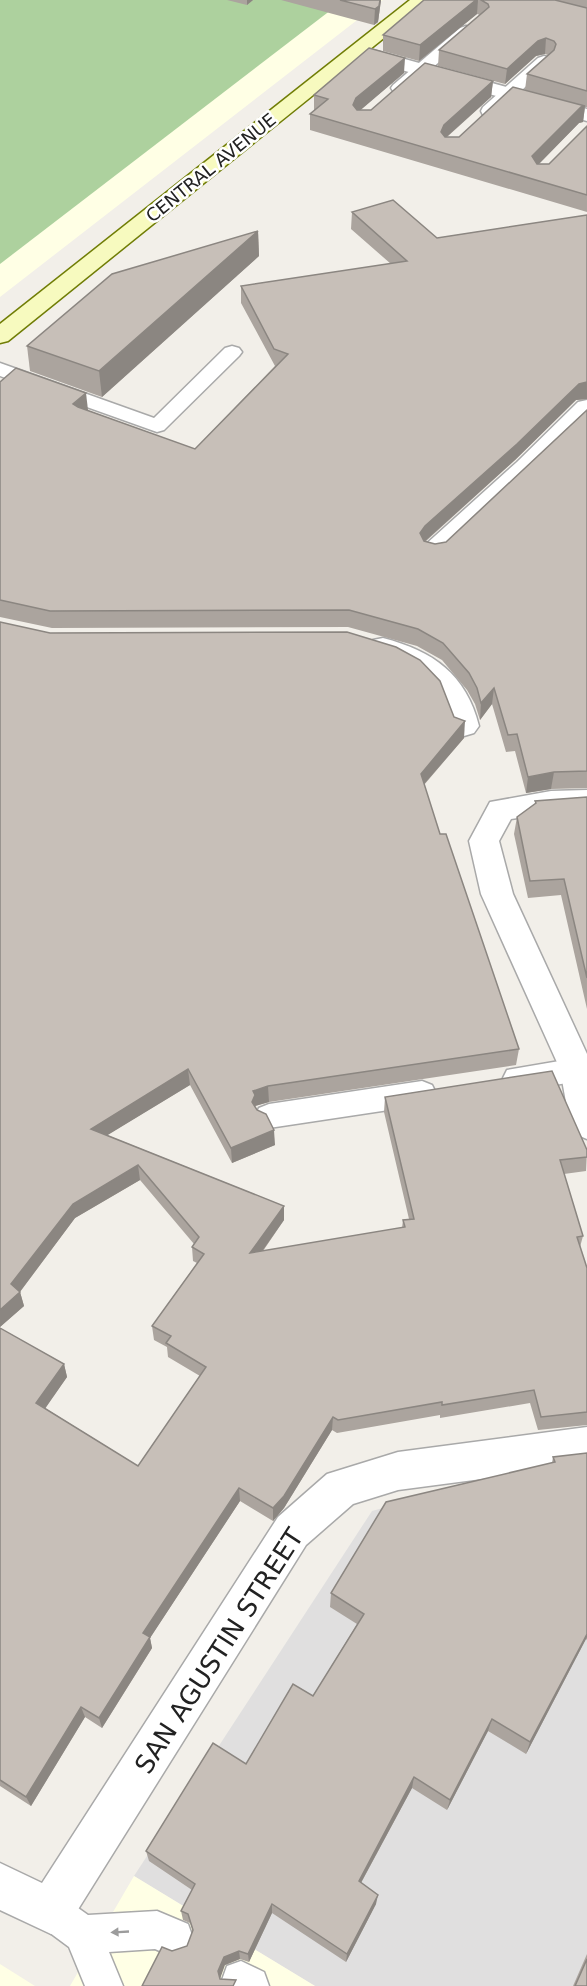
<svg xmlns="http://www.w3.org/2000/svg" width="587" height="1986" font-family="'DejaVu Sans',sans-serif">
<rect width="100%" height="100%" fill="#f2efe9"/>
<polygon fill="#e0dfdf" points="587,1475 587,1986 315,1986 134,1876 372,1511 463,1486"/>
<g fill="#ffffe5">
<polygon points="0,0 383,0 0,297"/>
<polygon points="134,1876 315,1986 70,1986"/>
<polygon points="0,1964 35,1986 0,1986"/>
</g>
<polygon fill="#add19e" points="0,0 344,0 0,264"/>
<g fill="none" stroke-linecap="round" stroke-linejoin="round">
<defs>
<g id="lane">
<polygon points="466,26 472,28 474,31 472,34 405,91 393,91 391,88 393,85 460,28"/>
<polygon points="544,56 550,58 552,61 550,64 495,115 483,115 481,111 483,107 538,58"/>
<polygon points="232,346 239,348 242,352 239,356 164,430 157,432 0,376 0,363 154,418 225,348"/>
<path d="M577 1058 587 1061V1077C568 1084 526 1092 507 1086L503 1078 507 1070Z"/>
<polygon points="422,1081 432,1085 436,1093 432,1101 422,1105 269,1128 259,1124 255,1116 259,1108 269,1104"/>
<polygon points="51,1892 64,1898 88,1915 157,1911 188,1924 193,1938 188,1952 174,1957 155,1949 109,1952 123,1986 85,1986 69,1947 38,1924 32,1911 38,1898"/>
<polygon points="241,1961 264,1972 269,1986 224,1986 222,1980 227,1966"/>
</g>
<g id="street">
<polygon points="361,47 587,109 587,121 354,57 351,53 354,49"/>
<polygon points="587,400 587,421 443,557 434,559 425,557 421,551 425,545 517,462 578,402"/>
<path d="M383 638C433 651 466 674 479 726L474 733 464 736 454 733C443 714 443 695 425 680 411 669 376 659 369 647L373 640Z"/>
<polygon points="587,790 587,812 551,813 511,819 499,841 513,894 587,1054 587,1139 575,1134 570,1124 560,1069 481,894 469,841 490,802 551,791"/>
<polygon points="587,1427 587,1465 398,1490 353,1504 306,1545 67,1927 51,1934 0,1910 0,1863 42,1883 278,1517 327,1474 398,1452"/>
</g>
<polygon id="secondary" points="410,0 431,0 8,341 0,343 0,324"/>
</defs>
<use href="#lane" stroke="#a9a9a9" stroke-width="3"/>
<use href="#street" stroke="#a9a9a9" stroke-width="3"/>
<use href="#secondary" stroke="#707d05" stroke-width="3"/>
<use href="#lane" fill="#fff" fill-rule="evenodd"/>
<use href="#street" fill="#fff" fill-rule="evenodd"/>
<use href="#secondary" fill="#f7fabf" fill-rule="evenodd"/>
</g>
<g fill="#aba49e">
<polygon points="227,0 253,0 247,5"/>
<polygon points="281,0 381,0 378,22 374,25"/>
<polygon points="424,0 587,0 587,107 585,107 583,122 579,123 539,164 549,164 587,126 587,212 310,130 310,114 314,111 314,95 404,73 360,110 371,110 493,81 491,97 447,137 459,137 525,90 527,74 548,55 545,54 536,56 505,84 438,66 439,50 480,15 477,14 419,61 383,51 383,35"/>
<polygon points="352,212 437,238 587,215 587,399 576,400 515,460 425,542 435,544 446,542 587,410 587,788 551,789 526,793 515,751 506,752 492,704 480,720 475,704 467,690 442,660 417,646 348,627 52,628 0,617 0,382 88,410 87,410 195,449 275,366 241,303 241,286 391,264 351,229"/>
<polygon points="258,231 259,256 102,397 30,371 27,346"/>
<polygon points="50,633 454,717 464,738 424,785 440,834 519,1049 516,1065 269,1102 255,1106 275,1145 232,1163 190,1085 107,1135 284,1206 284,1220 263,1251 402,1228 403,1220 409,1219 384,1112 385,1097 587,1150 586,1171 564,1174 583,1236 580,1247 587,1268 587,1425 538,1430 530,1403 440,1418 440,1415 337,1433 332,1430 284,1508 273,1521 240,1501 150,1638 152,1648 102,1728 85,1717 31,1806 0,1786 0,1328 64,1364 67,1377 45,1408 138,1466 200,1376 168,1357 167,1347 154,1340 152,1326 197,1263 193,1261 192,1247 194,1244 140,1180 75,1218 20,1292 24,1306 0,1327"/>
<polygon points="587,797 587,1009 561,895 528,898 514,834 517,817 535,804 535,801"/>
<polygon points="587,1453 587,1640 586,1639 526,1754 488,1731 447,1810 412,1788 361,1883 376,1904 346,1962 272,1913 249,1962 240,1959 225,1965 142,1986 172,1951 187,1946 193,1931 190,1923 183,1920 181,1911 192,1890 149,1861 146,1851 246,1764 313,1696 357,1624 330,1607 331,1593 552,1463 553,1457"/>
<polygon points="587,1954 587,1986 573,1986"/>
</g>
<g fill="#8b8681">
<polygon points="247,0 253,0 247,5"/>
<polygon points="380,0 381,0 378,22 374,25 375,9"/>
<polygon points="476,0 478,0 477,14 419,61 420,45"/>
<polygon points="546,38 545,54 536,56 505,84 507,69 538,41"/>
<polygon points="405,58 404,73 356,114 353,105 356,98"/>
<polygon points="493,81 491,97 442,141 441,132 444,125"/>
<polygon points="585,106 583,122 579,123 530,173 532,156 581,107"/>
<polygon points="258,231 259,256 102,397 99,371"/>
<polygon points="587,382 587,399 576,400 515,460 423,543 420,533 425,526 579,384"/>
<polygon points="86,393 88,410 75,421 73,404"/>
<polygon points="494,688 492,704 480,720 481,703"/>
<polygon points="465,721 464,738 419,790 421,774"/>
<polygon points="554,772 551,789 526,793 528,777"/>
<polygon points="188,1069 190,1085 93,1144 91,1129"/>
<polygon points="268,1086 269,1102 255,1106 255,1110 252,1102 253,1091"/>
<polygon points="274,1130 275,1145 232,1163 231,1148"/>
<polygon points="138,1165 140,1180 75,1218 19,1293 20,1292 24,1306 0,1327 0,1310 11,1284 73,1204"/>
<polygon points="284,1206 284,1220 251,1267 250,1253"/>
<polygon points="64,1364 67,1377 40,1416 36,1403"/>
<polygon points="333,1417 332,1430 284,1508 273,1521 273,1508"/>
<polygon points="239,1488 240,1501 150,1638 152,1648 102,1728 99,1718 143,1633"/>
<polygon points="587,1634 587,1637 526,1754 530,1742"/>
<polygon points="81,1707 85,1717 31,1806 26,1797"/>
<polygon points="492,1719 488,1731 447,1810 450,1800"/>
<polygon points="414,1777 412,1788 357,1890 359,1881"/>
<polygon points="378,1895 376,1904 346,1962 347,1954"/>
<polygon points="272,1904 272,1913 249,1962 248,1954"/>
<polygon points="239,1951 240,1959 225,1965 220,1979 218,1971 224,1957"/>
</g>
<g fill="#c7bfb8" stroke="#8b8681" stroke-width="1.5">
<polygon points="340,0 380,0 379,6 375,9"/>
<polygon points="424,0 476,0 420,45 383,35"/>
<polygon points="481,0 555,0 587,8 587,91 527,74 554,50 556,44 554,41 546,38 538,41 507,69 439,50 489,7 488,4"/>
<polygon points="369,48 405,58 356,98 353,105 357,110 371,110 425,63 493,81 444,125 441,132 445,137 459,137 513,87 585,106 581,107 532,156 537,164 549,164 587,126 587,195 310,114 328,99 314,95"/>
<polygon points="393,200 437,238 587,215 587,382 579,384 517,444 425,526 420,533 424,541 435,544 446,542 587,410 587,771 554,772 528,777 517,734 508,735 494,688 481,703 477,688 469,673 443,643 418,629 349,610 50,611 0,600 0,382 16,368 86,393 73,404 78,407 195,449 288,354 274,349 241,286 407,261 352,212"/>
<polygon points="258,231 99,371 27,346 112,274"/>
<polygon points="0,622 50,633 347,632 396,647 420,660 440,681 454,717 465,721 421,774 440,834 446,834 519,1049 268,1086 253,1091 255,1095 252,1102 257,1110 266,1114 274,1130 231,1148 188,1069 91,1129 284,1206 250,1253 405,1227 403,1220 414,1219 385,1097 552,1071 587,1150 587,1157 560,1160 583,1236 577,1237 587,1268 587,1412 541,1417 534,1390 442,1405 442,1402 338,1420 333,1417 284,1496 273,1508 239,1488 143,1633 150,1637 99,1718 81,1707 26,1797 0,1780 0,1328 64,1364 36,1403 138,1466 206,1367 166,1343 171,1336 152,1326 204,1254 192,1247 199,1237 138,1165 73,1204 11,1284 20,1292 0,1310"/>
<polygon points="587,797 587,978 564,879 530,881 517,817 536,803 535,801"/>
<polygon points="587,1453 587,1634 530,1742 492,1719 450,1800 414,1777 359,1881 378,1895 347,1954 272,1904 248,1954 239,1951 224,1957 218,1971 220,1979 236,1980 233,1986 142,1986 162,1947 172,1951 187,1946 193,1930 188,1914 181,1911 195,1884 146,1851 213,1743 246,1764 293,1684 313,1696 364,1614 331,1593 386,1502 555,1462 553,1457"/>
<polygon points="587,1959 587,1986 575,1986"/>
</g>
<defs><path id="oneway-solid" d="M-6-.8H1V-3.2L6.5 0L1 3.2V.8H-6Z" transform="scale(1.5)"/></defs>
<use fill="#9c9c9c" href="#oneway-solid" transform="translate(120 1932) rotate(177)"/>
<g text-anchor="middle" stroke-width="5" stroke-linejoin="round" paint-order="stroke">
<g font-size="18" fill="#222" stroke="#fff">
<text transform="translate(211 168) rotate(-39)" y="6">CENTRAL AVENUE</text>
</g>
<g font-size="26" fill="#222" stroke="#fff">
<text transform="translate(219 1651) rotate(-57)" y="9">SAN AGUSTIN STREET</text>
</g>
</g>
</svg>
